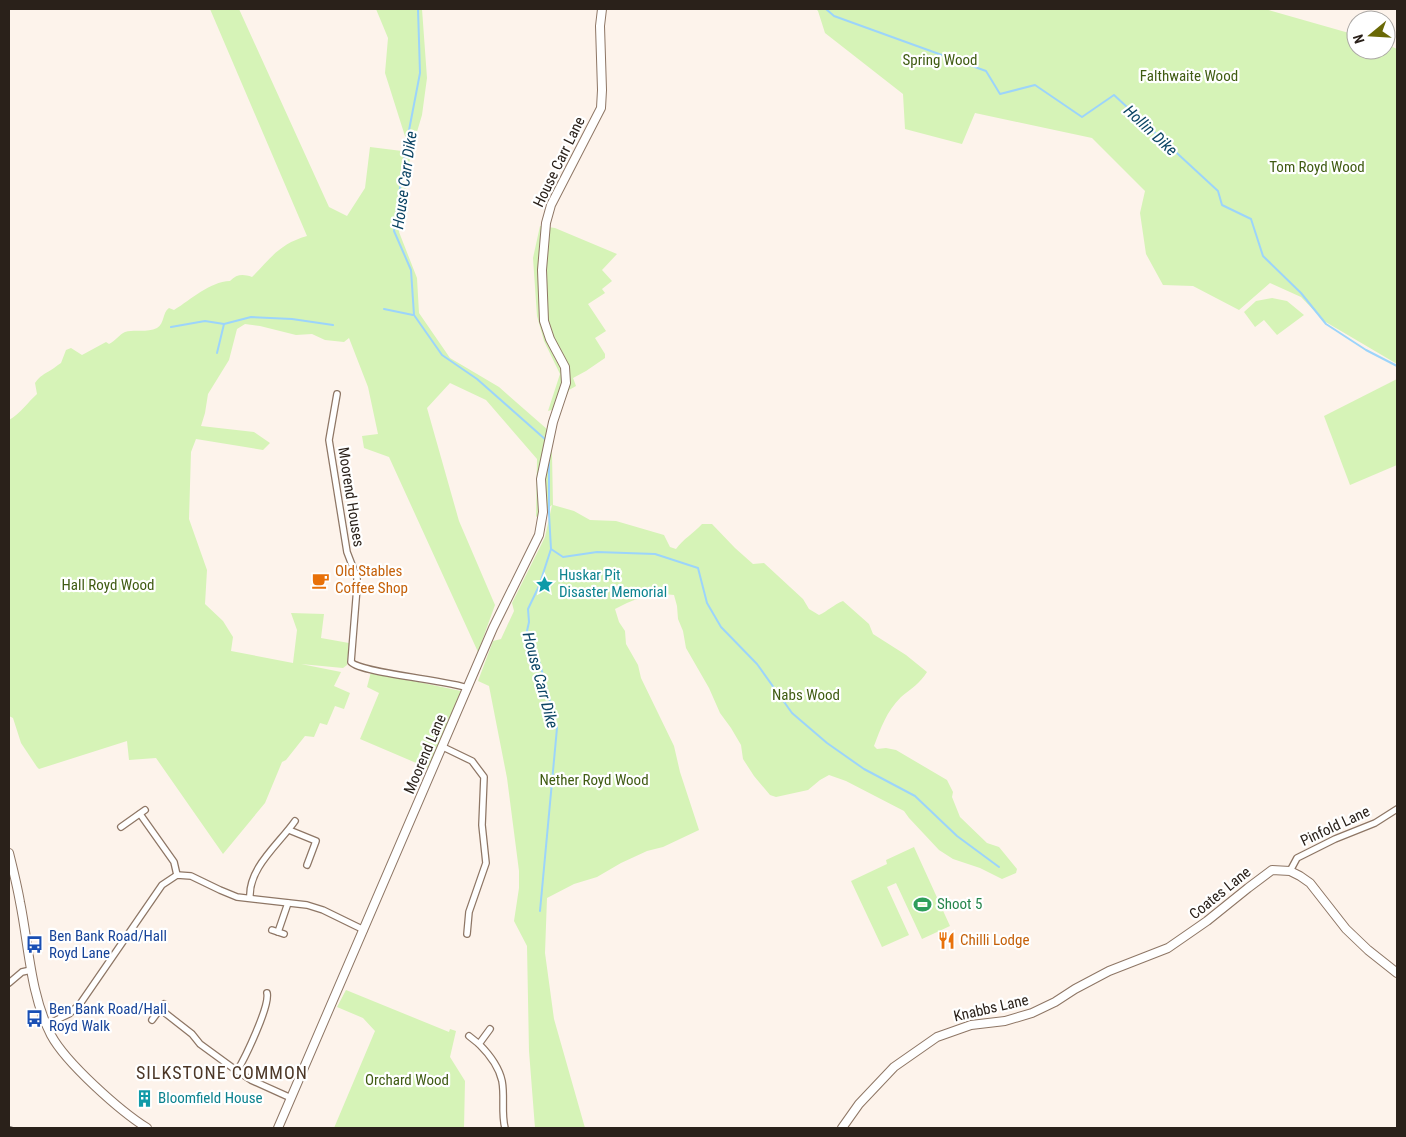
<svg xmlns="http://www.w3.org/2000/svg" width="1406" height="1137" font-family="'Roboto Condensed',sans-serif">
<rect width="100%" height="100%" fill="#fdf3eb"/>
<g fill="#d6f3b7">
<path d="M210 9H239L329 207 347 216 365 188 370 147 410 152 385 73 388 38 376 9H422L427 78 422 115 411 152 399 232 417 278 419 313 450 358 499 387 548 430 552 454 553 505 574 511 590 520 616 521 664 535 670 547 676 549C683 539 694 533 702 524H712L735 548 753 564 764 563 803 599 809 609 819 615C828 611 833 605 843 601L869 624 873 634 906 655 927 672C920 683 911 689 901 697 886 712 881 728 874 746L877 749 886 748 896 750 947 780 953 792 952 797 960 817 987 843 999 847 1017 869 1016 873 1002 879 980 868 953 859 939 850 909 818 904 811 846 781 829 775 820 780 808 790 776 797 770 795 754 776 743 759 741 745 731 728 720 713 709 688 686 648 683 631 678 619 677 606 674 595C653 592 634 599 615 609L619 622 625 631 626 644 638 665 641 678 674 746 680 772 699 830 663 847 647 851 621 863 597 877 574 884 547 898 545 953 554 1019 585 1128H535L529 1051 527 946 514 921 519 888V871L507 778 489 686 478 681 493 641 501 639 514 611 512 603 545 537 552 505 536 517 537 459 486 400 450 383 427 408 459 521 495 605 478 652 389 457 364 448 362 436 378 434 368 387 349 338 344 342 325 340 312 334 296 335 260 326 245 324 237 329 229 360 208 394 205 413 201 426 254 432 270 443 263 450 196 439 191 452 189 519 207 570 205 604 223 621 233 637 231 651 293 663 297 630 291 613 324 614 321 638 349 643 347 665 343 668 301 664 341 672 334 686 350 693 344 709 335 706 327 725 320 723 314 737 305 736 286 760 282 762 265 803 223 854 156 758 129 760 127 741 39 769 37 767 21 743 13 718 9 716V420C20 414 28 402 37 394L35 383C40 376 44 374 51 370 55 368 57 365 61 363L66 350 71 348 82 355 106 342 109 344C115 341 120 334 125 332 135 329 147 333 157 328 165 323 162 313 169 308L174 310C192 299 209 282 230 281 237 274 243 274 252 277 271 258 279 244 307 236Z"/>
<polygon points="816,9 1265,9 1356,35 1356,50 1386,50 1386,44 1397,49 1397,364 1324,321 1301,297 1270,283 1239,310 1193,286 1163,285 1146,254 1140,213 1145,191 1092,138 975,113 962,144 905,129 903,94 825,33 818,11"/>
<polygon points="540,226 555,228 617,254 602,270 612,281 602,289 605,293 588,304 606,331 595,338 605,354 605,358 586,371 573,378 576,386 569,390 562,407 548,411 560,374 544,341 537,316 533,258"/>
<polygon points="1272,298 1287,301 1304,315 1277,335 1264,320 1255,327 1244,312 1256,301"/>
<polygon points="1397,379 1397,465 1350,485 1324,416"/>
<polygon points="371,672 461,691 428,768 360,739 379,693 367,687"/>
<polygon points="914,847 950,926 922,939 896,883 887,887 909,935 882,947 851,881 887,864 886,860"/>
<polygon points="346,990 449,1032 450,1029 456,1031 450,1057 465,1081 464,1128 334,1128 375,1031 363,1018 337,1007"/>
</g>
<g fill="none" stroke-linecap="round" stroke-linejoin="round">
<g stroke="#9cd4fb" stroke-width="2">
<polyline points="418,9 420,73 406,146 394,231 411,270 414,315 442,355 477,379 546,440"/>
<polyline points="826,9 834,16 986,71 1000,94 1035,85 1082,117 1114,95 1218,191 1222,205 1251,219 1263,256 1301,293 1326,324 1366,350 1397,366"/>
<polyline points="384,309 413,315"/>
<polyline points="171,327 205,321 224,324 251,317 292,319 333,325"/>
<polyline points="217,353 224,324"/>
<polyline points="551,549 563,557 597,552 655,554 698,568 707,603 721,627 757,664 792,713 827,743 864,769 915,796 957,836 999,867"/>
<polyline points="540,911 557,728 540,664 527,631 529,622 528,609 539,586 551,549 549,514 549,457"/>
</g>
<defs>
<g id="street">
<path d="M337 394 329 440 347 552 357 578V587L351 662C361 673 446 680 468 688"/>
<polyline points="443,747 472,761 484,777 482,825 486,863 469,912 467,934"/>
<polyline points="140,814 174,862 177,875"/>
<polyline points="121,827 145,810"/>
<polyline points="289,830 316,841 307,865"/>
<polyline points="1290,871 1297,858 1335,839 1375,823 1397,809"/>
<path d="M250 898C248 868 279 844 295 821"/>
<polyline points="272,930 284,934"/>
<polyline points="278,932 288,903"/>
<polyline points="9,983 22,972 31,970"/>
<polyline points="160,1009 192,1034 200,1044 237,1071 251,1080 291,1098"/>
<polyline points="152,1020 164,1004"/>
<polyline points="46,1025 69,1014 80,1004 162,885 177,875 191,876 220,890 237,897 307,905 323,910 364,930"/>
<path d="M490 1029 479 1044C489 1054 499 1067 502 1081 505 1097 501 1113 505 1128"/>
<polyline points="469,1036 479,1044"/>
<path d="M237 1071C245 1058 270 1006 267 993"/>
</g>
<g id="secondary">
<path d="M9 853C13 869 17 885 20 902 29 946 30 994 51 1035 66 1063 120 1111 147 1128"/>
<polyline points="278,1128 493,628 539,535 543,512 541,479 553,422 566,383 565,367 550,339 544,321 542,270 546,223 551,205 601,108 602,90 600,26 602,9"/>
<polyline points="842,1128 859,1104 894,1067 937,1037 971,1025 1005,1021 1032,1013 1055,1002 1075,989 1109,971 1168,948 1207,921 1248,888 1272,870 1290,871 1300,876 1310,883 1346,929 1368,950 1397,973"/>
</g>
</defs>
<use href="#street" stroke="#8e7665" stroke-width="8"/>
<use href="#secondary" stroke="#8e7665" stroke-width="10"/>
<use href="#street" stroke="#fff" stroke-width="5.5"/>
<use href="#secondary" stroke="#fff" stroke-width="8"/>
<polyline stroke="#5c534c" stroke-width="2" points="9,1127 13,1128"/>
</g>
<defs>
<symbol id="cafe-bare" viewBox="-9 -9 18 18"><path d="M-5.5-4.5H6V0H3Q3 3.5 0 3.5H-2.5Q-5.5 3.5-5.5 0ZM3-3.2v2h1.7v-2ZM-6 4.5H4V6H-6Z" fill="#e8710a" stroke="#fff" stroke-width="2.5" paint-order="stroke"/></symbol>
<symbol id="sight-bare" viewBox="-9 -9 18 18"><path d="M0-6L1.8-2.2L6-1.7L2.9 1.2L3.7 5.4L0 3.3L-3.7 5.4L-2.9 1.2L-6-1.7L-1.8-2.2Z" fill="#0f9aa8" stroke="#fff" stroke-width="2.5" paint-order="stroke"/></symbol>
<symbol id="stadium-bare" viewBox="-9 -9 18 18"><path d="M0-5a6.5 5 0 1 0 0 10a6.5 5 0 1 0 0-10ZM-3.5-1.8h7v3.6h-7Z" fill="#2e9e5b" stroke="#fff" stroke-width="2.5" paint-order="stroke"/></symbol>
<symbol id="restaurant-bare" viewBox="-9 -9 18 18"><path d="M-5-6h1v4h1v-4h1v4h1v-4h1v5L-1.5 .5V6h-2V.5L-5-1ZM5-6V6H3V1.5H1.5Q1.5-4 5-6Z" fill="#e8710a" stroke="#fff" stroke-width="2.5" paint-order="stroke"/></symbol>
<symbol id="bus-bare" viewBox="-9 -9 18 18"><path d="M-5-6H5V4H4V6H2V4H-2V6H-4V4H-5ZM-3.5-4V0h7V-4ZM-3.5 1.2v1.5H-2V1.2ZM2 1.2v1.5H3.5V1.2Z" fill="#1a4fb4" stroke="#fff" stroke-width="2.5" paint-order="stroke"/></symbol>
<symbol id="building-bare" viewBox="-9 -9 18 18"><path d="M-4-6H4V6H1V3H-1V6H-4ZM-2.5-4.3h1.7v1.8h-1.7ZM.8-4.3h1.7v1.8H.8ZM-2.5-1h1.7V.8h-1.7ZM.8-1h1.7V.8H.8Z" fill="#0f9aa8" stroke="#fff" stroke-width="2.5" paint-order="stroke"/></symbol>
</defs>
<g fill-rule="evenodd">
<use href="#cafe-bare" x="308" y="568" width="25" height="25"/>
<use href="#sight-bare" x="532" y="572" width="25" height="25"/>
<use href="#stadium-bare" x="910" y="892" width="25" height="25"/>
<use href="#restaurant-bare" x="934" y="928" width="25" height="25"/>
<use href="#bus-bare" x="22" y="932" width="25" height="25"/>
<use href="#bus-bare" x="22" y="1006" width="25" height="25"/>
<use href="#building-bare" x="132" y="1086" width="25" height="25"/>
</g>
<g text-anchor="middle" stroke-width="4.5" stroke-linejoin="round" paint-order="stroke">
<g font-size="15" fill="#405c13" stroke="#fff">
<text x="940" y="65">Spring Wood</text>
<text x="1189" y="81">Falthwaite Wood</text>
<text x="1317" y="172">Tom Royd Wood</text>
<text x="108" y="590">Hall Royd Wood</text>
<text x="806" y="700">Nabs Wood</text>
<text x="594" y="785">Nether Royd Wood</text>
<text x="407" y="1085">Orchard Wood</text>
</g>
<g font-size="15" fill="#2a211a" stroke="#fff">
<text transform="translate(559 162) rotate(-64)" y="5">House Carr Lane</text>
<text transform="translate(351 497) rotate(81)" y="5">Moorend Houses</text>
<text transform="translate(425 754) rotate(-67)" y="5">Moorend Lane</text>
<text transform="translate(1335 826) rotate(-25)" y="5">Pinfold Lane</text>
<text transform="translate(1220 893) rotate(-39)" y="5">Coates Lane</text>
<text transform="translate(991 1008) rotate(-13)" y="5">Knabbs Lane</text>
</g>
<g font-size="15" fill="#c56008" stroke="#fff" text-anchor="start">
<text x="335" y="576">Old Stables<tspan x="335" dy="17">Coffee Shop</tspan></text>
<text x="960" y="945">Chilli Lodge</text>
</g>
<g font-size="15" fill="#0d838f" stroke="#fff" text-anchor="start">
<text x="559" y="580">Huskar Pit<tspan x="559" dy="17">Disaster Memorial</tspan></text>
<text x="158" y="1103">Bloomfield House</text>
</g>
<g font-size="15" fill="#27864d" stroke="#fff" text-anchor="start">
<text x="937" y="909">Shoot 5</text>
</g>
<g font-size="15" fill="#164399" stroke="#fff" text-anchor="start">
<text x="49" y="941">Ben Bank Road/Hall<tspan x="49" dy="17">Royd Lane</tspan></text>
<text x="49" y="1014">Ben Bank Road/Hall<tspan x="49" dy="17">Royd Walk</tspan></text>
</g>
<g font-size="16" font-style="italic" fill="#0b4464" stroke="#fff">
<text transform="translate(1151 130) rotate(43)" y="6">Hollin Dike</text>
<text transform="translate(404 180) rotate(-82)" y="6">House Carr Dike</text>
<text transform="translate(541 680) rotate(75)" y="6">House Carr Dike</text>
</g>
<g font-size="18" letter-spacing="1" fill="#4c3727" stroke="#fff">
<text x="222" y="1079">SILKSTONE COMMON</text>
</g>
</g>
<rect width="1406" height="1137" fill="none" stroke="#2a211a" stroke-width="20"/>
<g transform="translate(1371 35) rotate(252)"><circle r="24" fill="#ffffff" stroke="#aaa6a3"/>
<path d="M0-4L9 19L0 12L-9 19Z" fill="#6a6906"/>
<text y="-8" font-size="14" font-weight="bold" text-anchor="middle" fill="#2a211a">N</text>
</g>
</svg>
